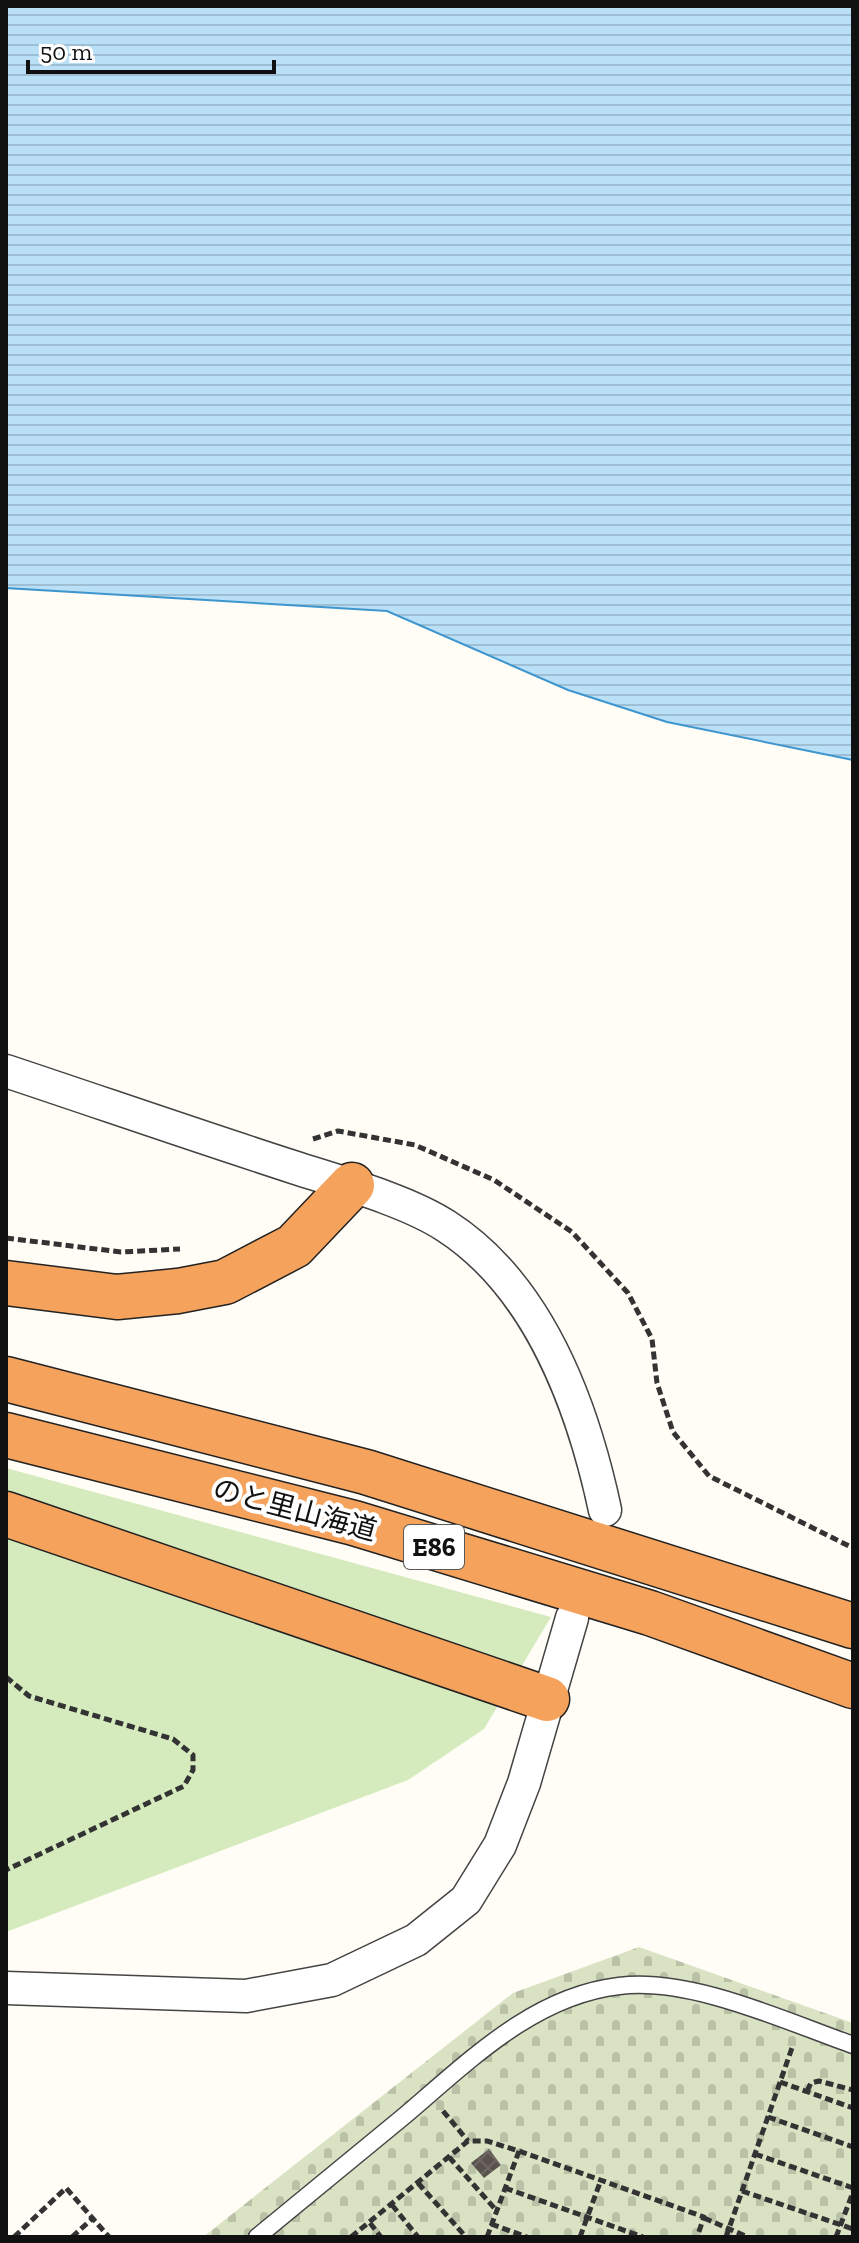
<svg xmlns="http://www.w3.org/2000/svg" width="859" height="2243" font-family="'Zilla Slab','Noto Sans JP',serif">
<defs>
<pattern id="cemetery-stones" width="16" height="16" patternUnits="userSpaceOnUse" patternTransform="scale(2)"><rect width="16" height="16" fill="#d9e3c4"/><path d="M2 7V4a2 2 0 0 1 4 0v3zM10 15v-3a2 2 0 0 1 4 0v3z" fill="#b9c2a7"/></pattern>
<pattern id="water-rules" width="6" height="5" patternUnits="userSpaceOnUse" patternTransform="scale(2)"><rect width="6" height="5" fill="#b9e0f7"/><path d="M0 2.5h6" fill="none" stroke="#9ebfd3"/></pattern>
<pattern id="building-cross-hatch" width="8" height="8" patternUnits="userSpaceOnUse" patternTransform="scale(2)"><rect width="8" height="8" fill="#5a524d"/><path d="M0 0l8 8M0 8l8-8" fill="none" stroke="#6d6662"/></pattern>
</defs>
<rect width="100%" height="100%" fill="#fffdf5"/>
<polygon fill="#d5ebbd" points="6,1468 551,1617 484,1729 408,1780 6,1932"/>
<polygon fill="url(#cemetery-stones)" points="639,1947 853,2023 853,2237 203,2237 513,1993"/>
<polygon fill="url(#water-rules)" stroke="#3f96cf" stroke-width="2" points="6,6 853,6 853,760 667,722 568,690 387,611 6,588"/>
<polygon fill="url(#building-cross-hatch)" points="489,2149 501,2165 484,2178 471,2163"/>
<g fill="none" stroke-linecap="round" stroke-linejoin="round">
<defs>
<path id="service" d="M257 2237C306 2197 354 2157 403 2117 466 2064 532 1996 619 1986 691 1977 785 2021 853 2045"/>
<g id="minor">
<path d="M6 1071C102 1103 197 1136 293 1167 339 1182 406 1200 446 1226 539 1286 583 1407 605 1510"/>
<polyline points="6,1988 246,1996 332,1980 416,1940 466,1900 500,1845 524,1783 572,1618"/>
</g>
<g id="motorway">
<polyline points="6,1283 117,1297 178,1291 225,1282 294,1246 352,1185"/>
<polyline points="6,1379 366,1472 853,1626"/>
<polyline points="6,1435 354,1523 650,1613 853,1686"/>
<polyline points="6,1514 547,1699"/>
</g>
</defs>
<use href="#service" stroke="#444" stroke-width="19"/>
<use href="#minor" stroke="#444" stroke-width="35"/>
<use href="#motorway" stroke="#222" stroke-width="47"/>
<g stroke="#333" stroke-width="5" stroke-dasharray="8 4" stroke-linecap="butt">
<polyline points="313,1139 338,1131 415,1145 494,1180 572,1232 628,1293 652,1339 657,1383 673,1432 709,1476 853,1548"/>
<polyline points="6,1238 121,1252 180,1249"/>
<polyline points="6,1677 29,1696 173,1739 193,1755 193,1770 184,1786 6,1870"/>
<polyline points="780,2082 853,2108"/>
<polyline points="807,2091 811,2083 819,2081 853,2090"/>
<polyline points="443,2111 468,2141"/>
<polyline points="768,2117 853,2147"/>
<polyline points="755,2154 853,2188"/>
<polyline points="449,2157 496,2210"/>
<polyline points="418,2183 466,2237"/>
<polyline points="505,2188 643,2237"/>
<polyline points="742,2191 853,2229"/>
<polyline points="392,2205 418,2237"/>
<polyline points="704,2218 748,2237"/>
<polyline points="370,2223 381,2237"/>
<polyline points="491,2224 527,2237"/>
<polyline points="14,2237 66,2188 109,2237"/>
<polyline points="72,2237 92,2219"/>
<polyline points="351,2237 468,2141 487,2141 519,2151 704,2217 697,2237"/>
<polyline points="487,2237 519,2151"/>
<polyline points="580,2237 601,2180"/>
<polyline points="726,2237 793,2045"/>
<polyline points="836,2237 853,2192"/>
</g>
<use href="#service" stroke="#fff" stroke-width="16"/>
<use href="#minor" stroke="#fff" stroke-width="32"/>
<use href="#motorway" stroke="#f5a25d" stroke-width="44"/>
</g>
<g text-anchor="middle" stroke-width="8" stroke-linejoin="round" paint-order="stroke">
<rect fill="#fff" stroke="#585858" stroke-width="2" x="404" y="1525" width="60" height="44" rx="6"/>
<g font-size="26" font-weight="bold" fill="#111">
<text x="434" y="1556">E86</text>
</g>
<g font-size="28" fill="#111" stroke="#fff">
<text transform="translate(295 1509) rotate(15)" y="10">のと里山海道</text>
</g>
</g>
<rect width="859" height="2243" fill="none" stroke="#111111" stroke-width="16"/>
<path d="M28 60v12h246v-12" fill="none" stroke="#111111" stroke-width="4"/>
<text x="40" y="60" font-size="24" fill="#111111" stroke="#ffffff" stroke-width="6" paint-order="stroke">50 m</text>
</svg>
